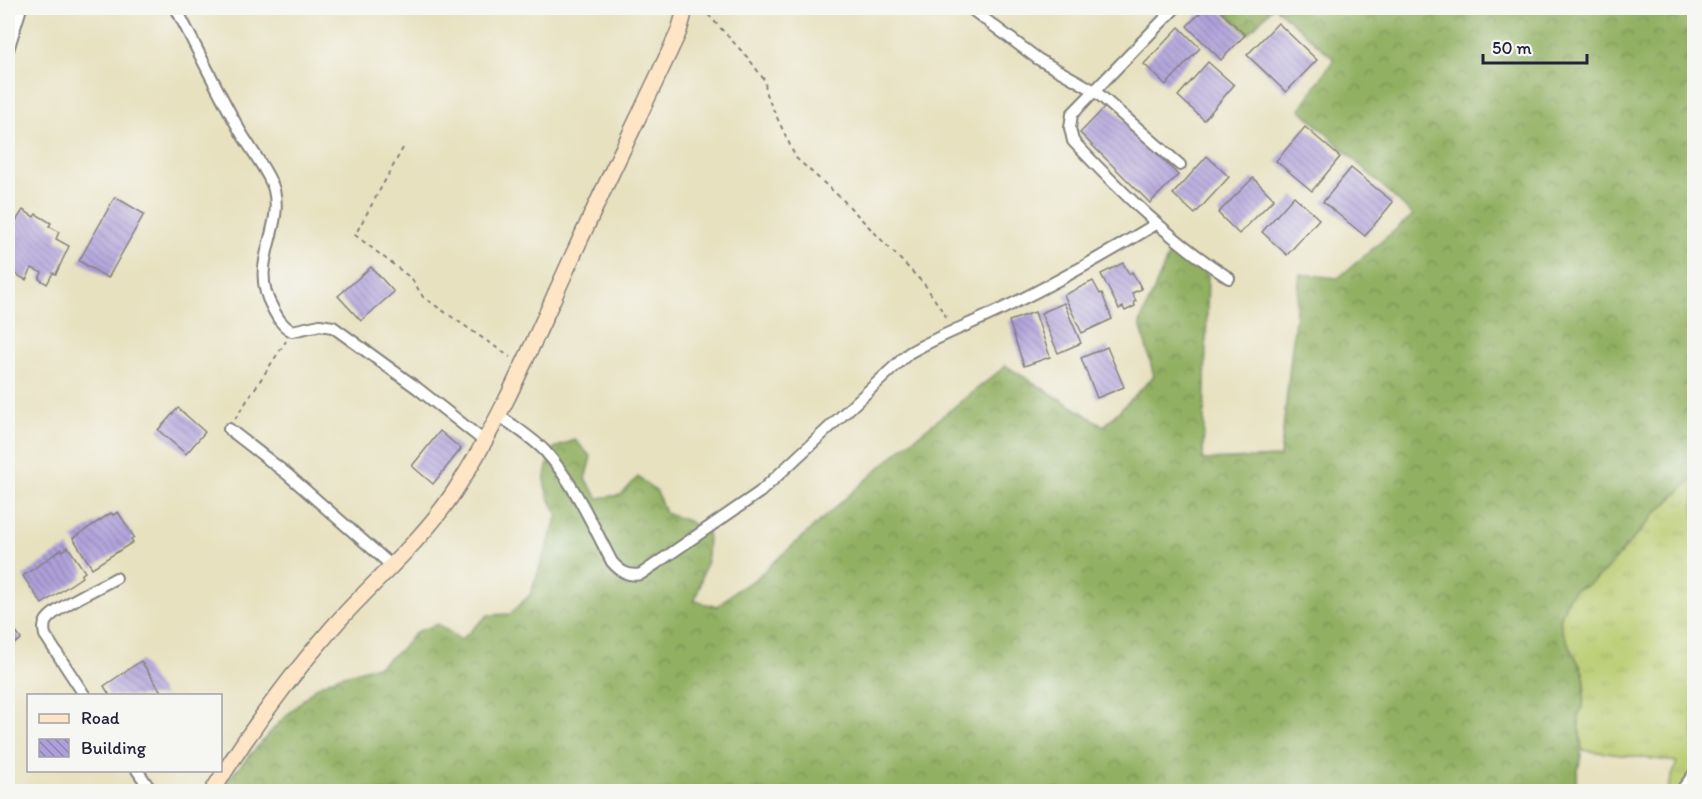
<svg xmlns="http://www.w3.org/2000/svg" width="1702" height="799" font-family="Itim,sans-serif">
<defs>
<pattern id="grass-tufts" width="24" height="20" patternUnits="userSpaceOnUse" patternTransform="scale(1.5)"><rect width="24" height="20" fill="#b9cc70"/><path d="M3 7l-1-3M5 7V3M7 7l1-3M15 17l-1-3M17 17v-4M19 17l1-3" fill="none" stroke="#9faf62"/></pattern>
<pattern id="forest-crowns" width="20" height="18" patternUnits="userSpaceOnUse" patternTransform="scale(1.5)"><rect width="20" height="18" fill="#92b062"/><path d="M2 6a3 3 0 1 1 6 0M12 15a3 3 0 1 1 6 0" fill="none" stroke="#778f52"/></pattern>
<pattern id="building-back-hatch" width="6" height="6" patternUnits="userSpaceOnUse" patternTransform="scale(1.5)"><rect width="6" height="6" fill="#afa0da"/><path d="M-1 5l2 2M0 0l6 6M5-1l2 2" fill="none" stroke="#8e82b2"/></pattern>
</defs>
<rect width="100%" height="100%" fill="#f6f6f2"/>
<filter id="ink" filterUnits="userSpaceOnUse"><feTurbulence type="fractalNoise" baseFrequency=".0167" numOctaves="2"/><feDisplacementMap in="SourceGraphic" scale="12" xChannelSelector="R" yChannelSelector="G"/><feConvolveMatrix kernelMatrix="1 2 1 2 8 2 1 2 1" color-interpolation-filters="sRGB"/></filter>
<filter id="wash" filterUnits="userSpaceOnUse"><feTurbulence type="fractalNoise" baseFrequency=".008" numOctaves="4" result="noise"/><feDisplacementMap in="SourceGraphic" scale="24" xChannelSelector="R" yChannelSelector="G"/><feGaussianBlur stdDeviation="1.35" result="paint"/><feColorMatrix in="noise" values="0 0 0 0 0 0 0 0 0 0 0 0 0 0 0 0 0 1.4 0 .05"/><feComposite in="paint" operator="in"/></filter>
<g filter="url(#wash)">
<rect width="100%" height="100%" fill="#e7e1bf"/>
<polygon fill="url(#grass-tufts)" stroke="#6e7756" stroke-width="1.5" points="1694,478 1694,791 1667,791 1677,762 1582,750 1578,715 1583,705 1585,683 1583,672 1562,631 1560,620 1568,598 1575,589 1586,586 1604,572 1656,513"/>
<g fill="url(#forest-crowns)" stroke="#5a694e" stroke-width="1.5">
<polygon points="1221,8 1272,8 1248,34"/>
<path d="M1276 8H1694V478L1656 513 1604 572 1586 586 1575 589 1568 598 1560 620 1562 631 1583 672 1585 683 1583 705 1578 715 1582 750 1574 791 222 792 224 784 278 724 316 687 337 677 380 665 400 650 416 632 438 624 461 640 488 615 510 614 530 595 558 515C541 486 541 478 554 448L575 440 591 457 585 479 598 498 621 495 638 477 657 492 665 513 688 521 708 532 707 560 695 601 717 607 735 591 754 580 902 448 1006 366 1104 426 1154 376 1140 323 1172 247 1208 275 1203 460 1280 457 1300 274 1338 278 1413 215 1300 109 1334 59Z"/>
</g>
<g id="blocks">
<g fill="url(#building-back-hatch)">
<polygon points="1205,8 1217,8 1245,35 1221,60 1187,26"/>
<polygon points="1278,23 1317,60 1286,92 1247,55"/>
<polygon points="1179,27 1200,48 1166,85 1144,64"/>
<polygon points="1208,62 1234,85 1204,120 1178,96"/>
<polygon points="1108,104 1178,175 1150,203 1080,133"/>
<polygon points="1305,127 1340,157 1312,191 1276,161"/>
<polygon points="1207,156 1229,177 1195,214 1173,194"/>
<polygon points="1351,168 1393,202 1365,236 1323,202"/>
<polygon points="1253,178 1274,199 1239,234 1218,213"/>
<polygon points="1294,196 1319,219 1287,255 1262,232"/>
<polygon points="115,197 144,214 108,278 79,261"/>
<polygon points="8,210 15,214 12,219 16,221 23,210 34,217 36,214 51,223 49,226 59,232 56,239 69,246 56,274 53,273 47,284 39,279 42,273 32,268 26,280 8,270"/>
<polygon points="1123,263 1129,274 1132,272 1142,289 1132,293 1136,301 1134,302 1135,306 1125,311 1123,307 1119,309 1101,274"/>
<polygon points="371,267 394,292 361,321 338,296"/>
<polygon points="1093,281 1100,294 1102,293 1112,319 1082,333 1064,295"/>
<polygon points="1064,303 1081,343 1058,353 1041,313"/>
<polygon points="1035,312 1050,357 1024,366 1009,321"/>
<polygon points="1107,347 1124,387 1097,398 1081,358"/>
<polygon points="178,408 205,432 186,454 158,430"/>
<polygon points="440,431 461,449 433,484 412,466"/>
<polygon points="118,512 134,537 131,539 133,542 92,568 73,538 111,513 113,515"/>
<polygon points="68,547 85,572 81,575 82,577 42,604 23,576 62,549 63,551"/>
<polygon points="10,624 21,639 14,644 8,636 8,626"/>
<polygon points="141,661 164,696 110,696 104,686"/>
</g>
</g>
</g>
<g filter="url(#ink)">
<use href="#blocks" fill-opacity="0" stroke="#84827d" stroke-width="1.5"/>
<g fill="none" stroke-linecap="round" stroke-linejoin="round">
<defs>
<g id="street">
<path d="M176 8C197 49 217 90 240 131 248 145 271 176 274 190 284 230 248 264 272 307 277 317 282 326 292 331L320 325 333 327 417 388 484 441"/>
<polyline points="970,8 1038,59 1095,91 1180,165"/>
<path d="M1175 8 1072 114 1070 128 1073 141C1121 192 1170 240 1229 278"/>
<polyline points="8,50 21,8"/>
<path d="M498 415C514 426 531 437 545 451 574 483 592 524 612 562 620 571 628 577 641 574L760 492 909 353C940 335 974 323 1006 307 1057 282 1107 254 1156 224"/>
<polyline points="229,429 287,474 392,566"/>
<path d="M85 696 45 635C44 630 43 626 46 621 54 608 100 587 116 578"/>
<polyline points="8,765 8,772"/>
<polyline points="137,770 152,792"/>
<polyline points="1680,792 1694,774"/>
</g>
<path id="secondary" d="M212 792C247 734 289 678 333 627 373 581 420 544 454 492 503 418 537 333 574 253 608 178 645 105 679 31L683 17 684 8"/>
</defs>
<use href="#street" stroke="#84827d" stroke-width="14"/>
<use href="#secondary" stroke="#84827d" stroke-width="18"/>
<g stroke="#84827d" stroke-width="2" stroke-dasharray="4.5 4.5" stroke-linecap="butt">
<polyline points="702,8 749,59 765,81 766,94 796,158 842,199 925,285 949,321"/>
<polyline points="403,148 355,235 412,279 423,297 510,357"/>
<polyline points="235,419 286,341"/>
</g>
<use href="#street" stroke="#fff" stroke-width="10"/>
<use href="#secondary" stroke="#fde5c5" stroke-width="15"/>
</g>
</g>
<rect width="1702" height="799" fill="none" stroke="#f6f6f2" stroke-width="30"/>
<rect x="27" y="694" width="195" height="78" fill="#f6f6f2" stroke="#a1a1a9" stroke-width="1.5"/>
<rect x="39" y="714" width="30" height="9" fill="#fde5c5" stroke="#a1a1a9" stroke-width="1.5"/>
<text x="81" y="724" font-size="18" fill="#22223b">Road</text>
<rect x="39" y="739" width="30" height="18" fill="url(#building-back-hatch)" stroke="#a1a1a9" stroke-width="1.5"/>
<text x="81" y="754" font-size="18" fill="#22223b">Building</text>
<path d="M1483 54v9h104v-9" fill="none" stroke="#22223b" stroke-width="3"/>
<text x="1492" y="54" font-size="18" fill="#22223b" stroke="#f6f6f2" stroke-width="4.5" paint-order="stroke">50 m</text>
</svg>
